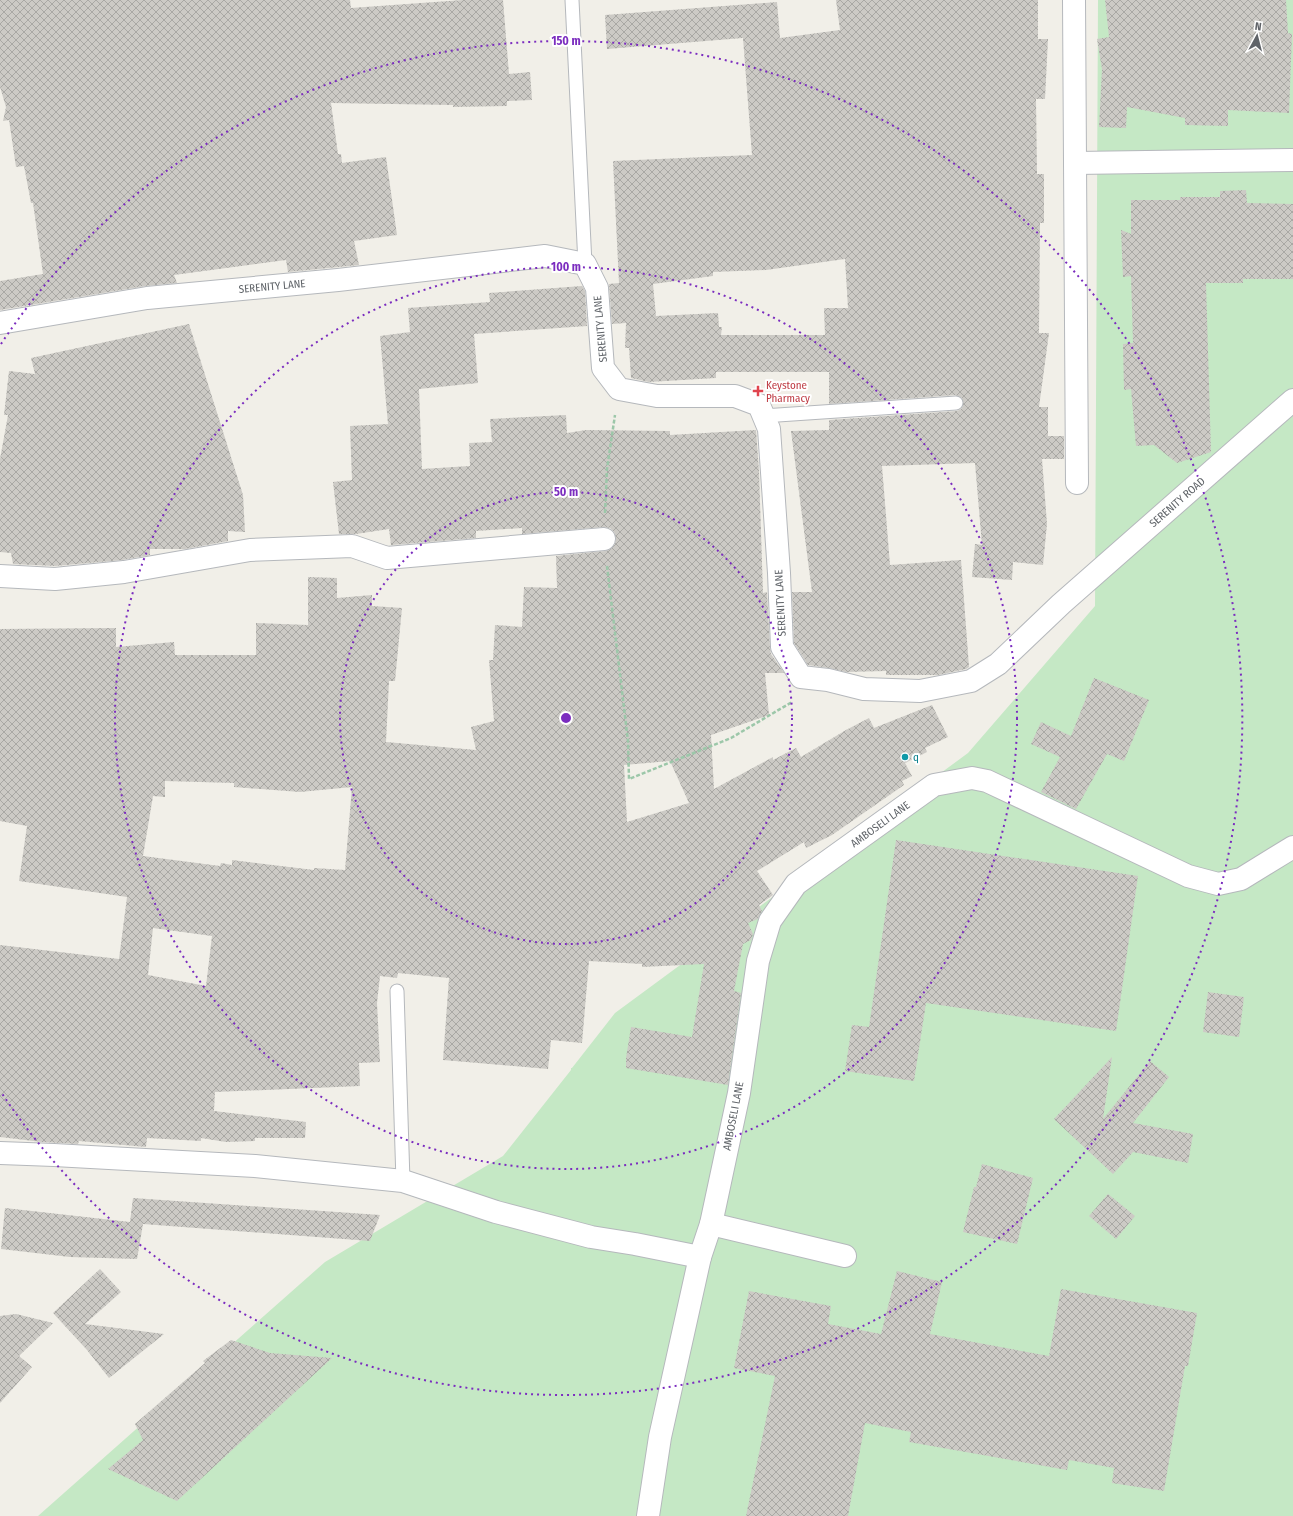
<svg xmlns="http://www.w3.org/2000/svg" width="1293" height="1516" font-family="'Fira Sans Condensed',sans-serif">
<defs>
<pattern id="building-cross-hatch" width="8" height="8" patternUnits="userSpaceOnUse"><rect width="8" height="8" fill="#cccac5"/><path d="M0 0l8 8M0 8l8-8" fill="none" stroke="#a9a8a4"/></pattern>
</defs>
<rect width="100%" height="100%" fill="#f1efe8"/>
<polygon fill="#c5e8c5" points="1098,0 1293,0 1293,1516 38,1516 325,1262 503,1156 571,1070 571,1068 572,1068 615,1013 968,753 1095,606"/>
<g fill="url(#building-cross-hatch)" fill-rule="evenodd">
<polygon points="0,0 350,0 351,8 463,0 503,0 509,74 530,72 532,100 507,101 507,106 453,107 453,105 331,103 338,154 341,154 342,163 386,157 397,235 354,241 359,265 288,272 286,260 174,275 177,283 145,286 0,310 0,281 43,274 33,203 31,203 24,166 16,167 9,120 3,121 6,107 0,87"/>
<path d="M836 0H1038V39H1048L1045 99H1036L1037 174H1044V223H1040L1039 333H1049L1039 407H1048V436H1064V459H1042L1047 524 1043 565 1013 562 1012 580 972 577 975 544 982 545 975 463 882 466 890 565 961 560 969 667 966 669 938 675H886V671L846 672 829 668 808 665 794 643 792 592H812L791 431 829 430V420L957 411 961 409 963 406 962 398 955 395 829 404V372H716V378L649 382 631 378 629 348H625L626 323 612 324 609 284 619 283 613 161 752 155 743 38 607 49 605 15 777 2 780 38 840 30ZM845 259 848 308H824L825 335H721L722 327H719L718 313 656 316 653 284 713 276V272L766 270Z"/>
<polygon points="1105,0 1286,0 1288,33 1292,34 1289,113 1228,110 1228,126 1185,125 1185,118 1127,107 1126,128 1099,127 1102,69 1097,39 1109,37"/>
<polygon points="1246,190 1247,203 1293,204 1293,279 1243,279 1243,283 1206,283 1211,452 1177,463 1154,445 1136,446 1131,389 1124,390 1123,344 1133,343 1131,276 1123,277 1121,230 1131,234 1131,200 1180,200 1180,197 1220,197 1220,191"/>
<path d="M582 286 585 291 587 326 474 334 478 383 419 389 422 469 470 466 469 443 492 442 490 419 566 415 567 433 586 430 670 431V435L756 430 759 471 763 593 767 592 770 648 771 654 784 673H765L769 715 711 735 714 789 773 757V760L796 748 801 757 846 730 869 718 874 728 932 705 948 737 925 748 927 752 905 763 912 776 902 781 904 785 832 835 806 848 804 842 757 871 773 895 759 905 762 911 758 919 748 923 753 934 751 940 743 944 734 991 741 993 728 1085 626 1068V1058L631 1027 692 1037 704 964 642 967V964L589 961 582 1043 551 1040 548 1069 443 1060 449 978 398 973 397 978 380 976 377 1003 380 1062 359 1063 360 1086 215 1092 214 1111 306 1122 305 1138H255V1141L226 1142 201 1138V1141L147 1138 146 1147 79 1141 78 1144 42 1142 0 1137V945L119 959 127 897 19 881 27 826 0 821V629L116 628V647L174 642 175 655H256V623L308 625V577L337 578V598L372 595V606L402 608 395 681H389L386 742 476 750 471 727 494 721 489 660H493L495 625 522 627 524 587 557 588 556 556 605 551 611 549 615 544 616 538 614 532 610 528 603 527 522 534V528L476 531V538L391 545 389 529 356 534H339L333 482 352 480 350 426 388 424 380 336 410 332 408 308 490 302 489 293ZM670 761 689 803 627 822 624 765ZM165 781 234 783V787L300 792 352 787 345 870 314 868V870L232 860V865L221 863 220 866 143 856 153 796 165 797ZM153 928 212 936 206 986 148 975Z"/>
<polygon points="189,324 243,495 245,532 228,531 228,541 185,549 150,549 150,555 122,560 55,566 13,564 11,553 0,552 0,459 8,415 4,415 9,371 35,374 31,358"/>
<polygon points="1094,678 1149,700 1124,761 1107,754 1076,809 1041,792 1060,757 1031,744 1041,722 1071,736"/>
<polygon points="896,840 1138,876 1116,1031 926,1003 914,1081 845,1071 852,1025 869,1027"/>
<polygon points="1208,992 1244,997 1239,1037 1203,1032"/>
<polygon points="1112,1057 1103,1119 1150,1061 1169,1077 1133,1123 1193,1134 1188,1163 1133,1152 1113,1174 1054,1119"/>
<polygon points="982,1164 1033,1178 1017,1244 963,1232 974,1187 976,1187"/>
<polygon points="1108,1194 1135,1216 1116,1239 1089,1216"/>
<polygon points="133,1198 380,1215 370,1241 143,1224 137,1259 70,1257 1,1249 5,1208 130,1222"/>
<polygon points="100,1269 121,1292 85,1324 164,1334 109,1378 87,1350 53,1313"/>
<polygon points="897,1271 942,1282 930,1334 1049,1356 1061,1289 1197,1313 1188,1366 1185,1366 1164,1491 1112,1483 1114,1468 1069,1460 1067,1470 909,1442 911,1432 865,1423 848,1516 746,1516 775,1376 734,1368 749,1291 831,1306 828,1324 881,1334"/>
<polygon points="16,1314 53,1323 19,1356 32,1367 0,1403 0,1316"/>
<polygon points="231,1340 270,1353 332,1358 177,1501 108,1469 143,1440 135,1424 205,1363 203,1361"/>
</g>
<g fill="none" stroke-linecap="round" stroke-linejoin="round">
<defs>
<g id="lane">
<polyline points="572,0 585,264"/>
<polyline points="763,416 956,403"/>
<polyline points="397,991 403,1181"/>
</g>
<g id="street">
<polyline points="1074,0 1077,483"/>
<polyline points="1075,163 1292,160"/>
<polyline points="0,323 147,298 338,280 545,256 585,264 597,288 603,368 619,389 657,396 735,396 759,405 769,429 779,573 782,647 801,677 828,680 864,689 920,691 971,681 998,664 1061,604 1293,400"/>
<polyline points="0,576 55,579 124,572 250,550 352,546 387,558 604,539"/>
<polyline points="0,1153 54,1155 255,1166 403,1181 496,1212 591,1237 635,1244 700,1257"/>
<polyline points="711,1224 845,1256"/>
<polyline points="648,1516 660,1437 700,1257 711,1224 739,1093 758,961 770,921 796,884 934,785 972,778 987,781 1188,876 1218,884 1241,879 1293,847"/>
</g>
</defs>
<use href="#lane" stroke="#b5b8bc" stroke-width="15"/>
<use href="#street" stroke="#b5b8bc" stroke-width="24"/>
<g stroke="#9cc7a9" stroke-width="2.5" stroke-dasharray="4 2" stroke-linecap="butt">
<polyline points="605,513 607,469 615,415"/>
<polyline points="607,566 628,741 629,779 731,738 792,702"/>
</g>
<use href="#lane" stroke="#fff" stroke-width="13"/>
<use href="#street" stroke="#fff" stroke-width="22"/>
</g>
<g fill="none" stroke="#7b2cbf" stroke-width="2" stroke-dasharray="2 4">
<circle cx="566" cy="718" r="226"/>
<circle cx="566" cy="718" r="451"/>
<path d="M1 344A677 677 0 1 1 1 1092"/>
</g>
<path fill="#e0444e" stroke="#fff" stroke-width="1.5" d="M756 385h4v4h4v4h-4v4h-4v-4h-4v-4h4z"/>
<circle fill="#0f9aa8" stroke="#fff" stroke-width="1.5" cx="905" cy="757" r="4"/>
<g text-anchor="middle" stroke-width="4" stroke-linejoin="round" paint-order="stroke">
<g font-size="11" fill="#5f6368" stroke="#fff">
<text transform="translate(272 286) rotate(-5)" y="4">SERENITY LANE</text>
<text transform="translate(600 329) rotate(-95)" y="4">SERENITY LANE</text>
<text transform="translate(1177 502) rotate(-41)" y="4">SERENITY ROAD</text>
<text transform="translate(780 603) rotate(-93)" y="4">SERENITY LANE</text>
<text transform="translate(880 824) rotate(-36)" y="4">AMBOSELI LANE</text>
<text transform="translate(733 1116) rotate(-79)" y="4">AMBOSELI LANE</text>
</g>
<g font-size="11" fill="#be3a42" stroke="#fff" text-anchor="start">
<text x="766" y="389">Keystone<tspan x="766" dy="13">Pharmacy</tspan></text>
</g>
<g font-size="11" fill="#0d838f" stroke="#fff" text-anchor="start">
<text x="913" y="761">q</text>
</g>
</g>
<circle cx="566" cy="718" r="6" fill="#7b2cbf" stroke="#fff" stroke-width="2"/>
<g font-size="12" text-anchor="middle" font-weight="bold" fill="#7b2cbf" stroke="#fff" stroke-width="4" stroke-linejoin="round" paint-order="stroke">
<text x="566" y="45">150 m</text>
<text x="566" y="271">100 m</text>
<text x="566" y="496">50 m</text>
</g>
<g transform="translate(1257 36) rotate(7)" stroke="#ffffff" stroke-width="3" paint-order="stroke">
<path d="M0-3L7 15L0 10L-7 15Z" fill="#5f6368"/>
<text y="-6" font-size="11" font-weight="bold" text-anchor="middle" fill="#5f6368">N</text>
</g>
</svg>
